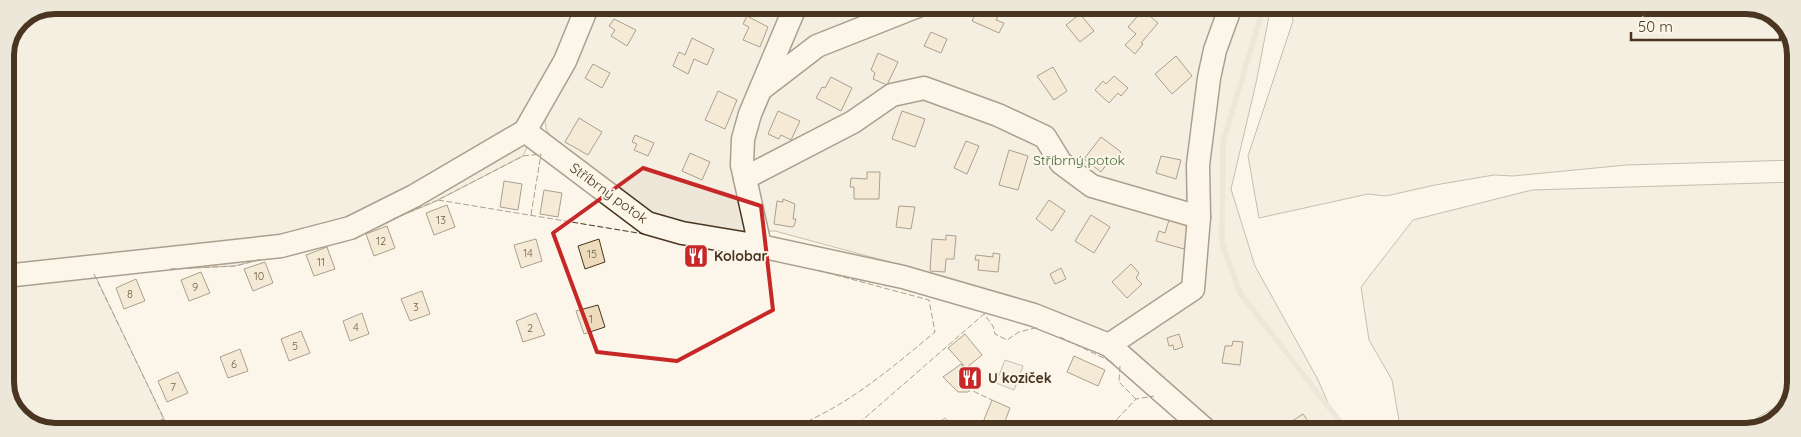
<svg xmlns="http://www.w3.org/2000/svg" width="1801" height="437" font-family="Quicksand,sans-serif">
<rect width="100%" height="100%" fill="#fbf6e9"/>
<g fill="#ede6d9" stroke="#887966">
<polygon points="55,5 1271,6 1256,83 1231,189 1255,266 1317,378 1341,432 1223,432 1133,351 1101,332 945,277 775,231 703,232 641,208 553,140 546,129 544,112 523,156 432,203 347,238 235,266 94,273 164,419 134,431 45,431 18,415 5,389 5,54 20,19"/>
<polygon points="1291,6 1756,6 1783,22 1796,48 1795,160 1626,165 1513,176 1494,175 1435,185 1386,196 1368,194 1259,218 1248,156 1293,21"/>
<polygon points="1795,182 1795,392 1792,397 1734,432 1401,432 1392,380 1369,340 1361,287 1413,220 1532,190"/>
<polygon points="1005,360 1023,366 1014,390 996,383"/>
</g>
<polygon fill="#ede7d9" stroke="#887966" points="945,418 956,427 954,432 922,432"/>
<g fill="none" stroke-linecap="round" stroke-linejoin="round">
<polyline stroke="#dcd4c6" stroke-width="5.5" points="1264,6 1223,142 1222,243 1240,293 1348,432"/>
</g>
<g fill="#ecdcbc" stroke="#4a3520">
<polygon points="1038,6 1053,6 1047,13"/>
<polygon points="978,8 998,16 996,20 1004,23 999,33 972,21"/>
<polygon points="1143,10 1158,23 1141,43 1143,44 1135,54 1125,45 1136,34 1128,27"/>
<polygon points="1080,14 1094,31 1080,42 1066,25"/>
<polygon points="747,16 768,27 760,47 743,40 749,27 743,24"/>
<polygon points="614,19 636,30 627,46 611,36 615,30 609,26"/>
<polygon points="931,32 947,39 941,53 924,46"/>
<polygon points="692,38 714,49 707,65 694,59 688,74 673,66 679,52 685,55"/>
<polygon points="878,53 898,62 887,85 873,79 875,73 871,70"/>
<polygon points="1176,56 1192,76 1172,94 1155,74"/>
<polygon points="593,64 610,73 602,88 585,78"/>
<polygon points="1053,67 1067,91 1054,100 1037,76"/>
<polygon points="1114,76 1128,88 1121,96 1118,93 1109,103 1095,90 1103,81 1106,84"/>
<polygon points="831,77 852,88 841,111 816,98 822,87 825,88"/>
<polygon points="718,91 737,100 725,129 705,120"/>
<polygon points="778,111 800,121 791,140 781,135 779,139 768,134"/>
<polygon points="902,111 925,119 915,147 892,139"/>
<polygon points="579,118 602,132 588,155 565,142"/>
<polygon points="635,135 654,143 648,156 634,150 637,144 632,142"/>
<polygon points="1101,137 1121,152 1112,164 1109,161 1101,172 1084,159"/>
<polygon points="966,141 979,146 967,174 954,168"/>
<polygon points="1009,150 1028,156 1018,190 999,185"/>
<polygon points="690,153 710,162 702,180 682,171"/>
<polygon points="1161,156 1181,160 1176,179 1156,173"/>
<polygon points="867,172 880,172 879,199 854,199 854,187 850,187 851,178 867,179"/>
<polygon points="504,181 522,184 518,210 500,207"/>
<polygon points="544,190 562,193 558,217 540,214"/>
<polygon points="783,199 795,204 793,219 796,219 794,226 792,227 774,224 777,201 783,202"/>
<polygon points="1049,200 1065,211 1052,231 1036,219"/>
<polygon points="447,205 455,227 434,235 426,213"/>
<polygon points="899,206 915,207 911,229 896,227"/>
<polygon points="1091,215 1110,227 1094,253 1075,241"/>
<polygon points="1169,220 1190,226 1184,249 1156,241 1159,231 1165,233"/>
<polygon points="387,226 395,248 374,256 366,234"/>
<polygon points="946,235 956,236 954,259 946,259 945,272 930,271 932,239 946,240"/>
<polygon points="536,239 542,261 521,268 514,245"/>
<polygon points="599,239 605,262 585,269 578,246"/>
<polygon points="327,247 335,269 314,276 306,255"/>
<polygon points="696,249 704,250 701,266 694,265"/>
<polygon points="993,253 1000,254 998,272 978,270 979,260 975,260 976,255 993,257"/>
<polygon points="265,262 273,283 253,291 244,269"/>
<polygon points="1131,264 1139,273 1136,278 1142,284 1127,298 1112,282"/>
<polygon points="1061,268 1066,279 1055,284 1050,274"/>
<polygon points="201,272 210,293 189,301 181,280"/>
<polygon points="136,279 145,301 124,309 116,288"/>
<polygon points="422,291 430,314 410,321 401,299"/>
<polygon points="598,305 605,327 584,334 576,311"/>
<polygon points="362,313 369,334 350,341 343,321"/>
<polygon points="536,313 545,335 523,342 516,321"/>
<polygon points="301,331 310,353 289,361 281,339"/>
<polygon points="965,334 982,355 966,368 948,348"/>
<polygon points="1179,334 1183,347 1174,350 1173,345 1169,346 1167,338"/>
<polygon points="1233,341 1243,342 1240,365 1222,363 1225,346 1232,346"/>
<polygon points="240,349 248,371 228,378 220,357"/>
<polygon points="1074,356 1105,370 1098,386 1067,372"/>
<polygon points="961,364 977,384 968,392 958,392 943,377"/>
<polygon points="178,372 188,393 167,402 158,381"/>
<polygon points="992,400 1010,408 1001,432 979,432"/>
<polygon points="1303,414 1311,425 1314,432 1295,432 1289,423"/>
</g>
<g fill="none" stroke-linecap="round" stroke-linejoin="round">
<defs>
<g id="minor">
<polyline points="761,89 817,46 918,6"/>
<polyline points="525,131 647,223 682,233 760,246 903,277 1034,315 1109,345 1208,432"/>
<polyline points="745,178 853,122 892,95 924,88 998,115 1045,137 1061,163 1092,186 1199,217"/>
<polyline points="760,246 742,165 743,139 750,114 796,5"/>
<polyline points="5,276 281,246 350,228 414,196 525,131 565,61 588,5"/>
<polyline points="1109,345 1193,289 1199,217 1198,165 1209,78 1215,50 1231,6"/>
</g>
</defs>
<use href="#minor" stroke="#4a3520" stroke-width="25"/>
<use href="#minor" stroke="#fbf6e9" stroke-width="22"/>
<g stroke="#4a3520" stroke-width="1" stroke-dasharray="6 2.5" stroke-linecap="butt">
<polyline points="438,200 644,234"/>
<polyline points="531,215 541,154"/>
<polyline points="393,219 438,200 523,156 541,154"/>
<polyline points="170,269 235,266 262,259"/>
<polyline points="94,274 164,419 134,431"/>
<polyline points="1060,337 1114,363"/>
<polyline points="1120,366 1119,382 1136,399"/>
<polyline points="977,384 973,391 992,400"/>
<polyline points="164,419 169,431"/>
<path d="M814 431 810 420C857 398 895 365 935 332L929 300 817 270"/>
<polyline points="855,431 858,424 984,314 993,326 995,334 1007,340 1019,332 1039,327"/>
<polyline points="1105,432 1136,399 1154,396"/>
</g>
</g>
<path d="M0 0H1801V437H0ZM643 168 761 206 773 310 677 361 597 352 553 233Z" fill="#fbf6e9" fill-opacity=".55" fill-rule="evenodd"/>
<path fill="none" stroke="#c62828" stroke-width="4" stroke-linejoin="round" d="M643 168 761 206 773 310 677 361 597 352 553 233Z"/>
<defs>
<symbol id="restaurant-square" viewBox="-11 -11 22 22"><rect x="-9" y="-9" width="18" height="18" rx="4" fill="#c62828" stroke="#fbf6e9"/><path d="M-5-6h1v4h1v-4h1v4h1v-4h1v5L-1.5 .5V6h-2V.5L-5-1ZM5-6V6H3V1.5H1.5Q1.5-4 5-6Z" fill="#fff"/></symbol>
</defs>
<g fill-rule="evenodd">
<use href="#restaurant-square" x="682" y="242" width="28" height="28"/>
<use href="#restaurant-square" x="956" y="364" width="28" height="28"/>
</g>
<g text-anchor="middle" stroke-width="4" stroke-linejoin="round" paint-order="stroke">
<g font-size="11" fill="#725f47">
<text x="441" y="224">13</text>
<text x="381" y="245">12</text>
<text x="528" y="257">14</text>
<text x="592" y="258">15</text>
<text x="321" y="266">11</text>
<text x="259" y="280">10</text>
<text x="195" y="291">9</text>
<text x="130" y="298">8</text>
<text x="416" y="311">3</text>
<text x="591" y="323">1</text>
<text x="356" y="331">4</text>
<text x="530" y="332">2</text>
<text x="295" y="350">5</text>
<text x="234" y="368">6</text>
<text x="173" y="391">7</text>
</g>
<g font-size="14" fill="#436837" stroke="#fbf6e9">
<text x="1079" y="165">Stříbrný potok</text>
</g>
<g font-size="14" fill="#4a3520" stroke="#fbf6e9">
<text transform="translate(609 193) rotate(36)" y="5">Stříbrný potok</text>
</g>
<g font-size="14" font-weight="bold" fill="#4a3520" stroke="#fbf6e9" text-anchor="start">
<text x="714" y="261">Kolobar</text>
<text x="988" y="383">U koziček</text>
</g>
</g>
<path d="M0 0H1801V437H0ZM55 14H1746A41 41 0 0 1 1787 55V382A41 41 0 0 1 1746 423H55A41 41 0 0 1 14 382V55A41 41 0 0 1 55 14Z" fill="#ede7d9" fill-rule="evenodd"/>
<path fill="none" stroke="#4a3520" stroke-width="6" d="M55 14H1746A41 41 0 0 1 1787 55V382A41 41 0 0 1 1746 423H55A41 41 0 0 1 14 382V55A41 41 0 0 1 55 14Z"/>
<path d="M1631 32v8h149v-8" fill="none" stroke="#4a3520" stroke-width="2.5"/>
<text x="1638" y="32" font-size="15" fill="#4a3520" stroke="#fbf6e9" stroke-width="4" paint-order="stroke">50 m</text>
</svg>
